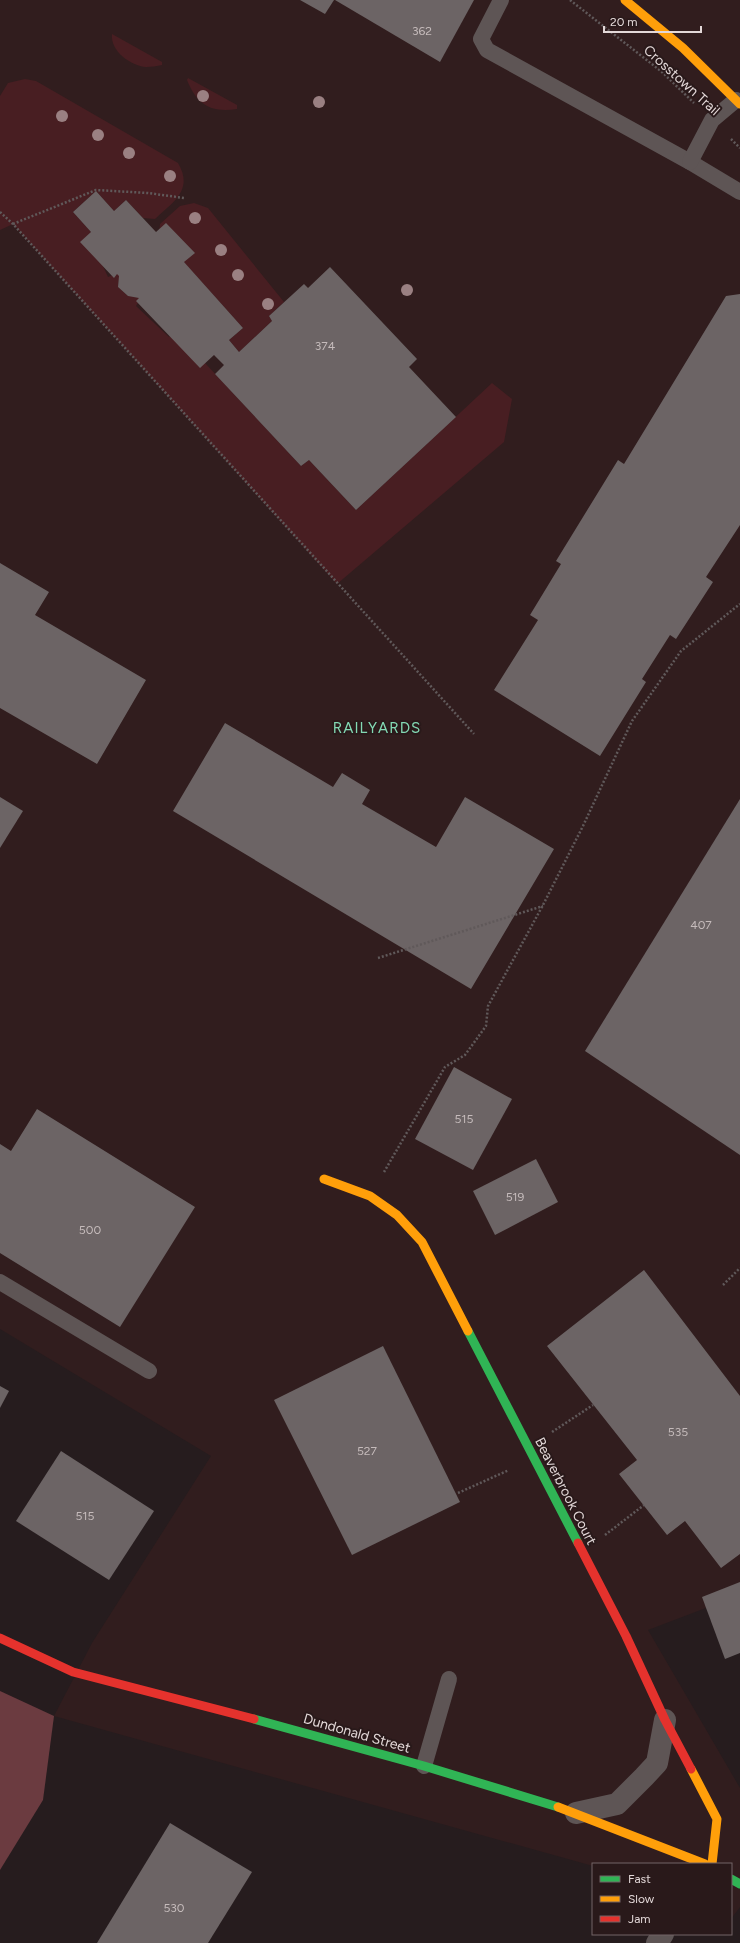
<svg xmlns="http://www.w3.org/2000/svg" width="740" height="1943" font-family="Figtree,sans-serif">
<rect width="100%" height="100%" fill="#261c1e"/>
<polygon fill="#311d1e" points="0,0 740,0 740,1595 648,1630 740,1788 740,1907 731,1919 731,1864 593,1864 593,1866 54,1716 92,1643 211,1456 0,1329"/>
<g fill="#481e22">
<path d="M112 34 162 62V65C157 66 151 67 146 67 131 66 110 51 112 34Z"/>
<path d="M188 78 237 105V109C211 113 197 105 187 80Z"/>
<path d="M25 79 36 81 178 163C194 190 173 202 155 219L143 218 126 200 114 211 96 191 73 212 91 232 102 264 108 277 120 272 118 287 128 296H142L136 306 169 337 170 336 205 363 301 466 309 460 356 510 492 383 512 399 504 442 337 584 13 224 0 230V96L8 83Z"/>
<polygon points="194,203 208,208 284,302 269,316 272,321 239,352 229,340 243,328 159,235 160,224 180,206"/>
</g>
<polygon fill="#6b3b40" points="0,1691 54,1716 43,1800 0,1870"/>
<g fill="#6c6465">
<polygon points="300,0 334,0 325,14"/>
<polygon points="335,0 474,0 440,62"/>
<polygon points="96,191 114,211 126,200 156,232 166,223 195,253 184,262 243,328 229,340 239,352 272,321 269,316 304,284 308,288 330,267 417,359 409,367 456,417 356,510 309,460 301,466 215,374 224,365 214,355 200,368 136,301 139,298 128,296 118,287 119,276 117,274 114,278 80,242 91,232 73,212"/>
<polygon points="740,294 740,525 706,577 713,582 676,639 670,635 642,679 646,682 600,756 494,690 538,620 530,615 561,564 556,561 618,460 624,464 726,296"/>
<polygon points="0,563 49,592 35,615 146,680 97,764 0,708"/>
<polygon points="225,723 333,787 342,773 370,790 362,804 436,847 465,797 554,849 471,989 173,811"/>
<polygon points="0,797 23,811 0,848"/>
<polygon points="740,799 740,1155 585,1051"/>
<polygon points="454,1067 512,1099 473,1170 415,1139"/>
<polygon points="37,1109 195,1207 120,1327 0,1253 0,1144 11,1151"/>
<polygon points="536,1159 558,1202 495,1235 473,1191"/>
<polygon points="644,1270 740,1396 740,1554 721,1568 685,1521 667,1535 619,1474 637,1460 547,1346"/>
<polygon points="383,1346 460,1502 352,1555 274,1400"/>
<polygon points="0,1386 9,1391 0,1408"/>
<polygon points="61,1451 154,1511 109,1580 16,1521"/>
<polygon points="740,1582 740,1653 725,1659 702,1597"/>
<polygon points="170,1823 252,1872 208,1943 97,1943"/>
</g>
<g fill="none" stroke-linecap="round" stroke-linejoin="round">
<g stroke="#60595a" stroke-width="2.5" stroke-dasharray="2 2" stroke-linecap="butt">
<polyline points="570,0 662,72 694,103"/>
<polyline points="731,139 740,148"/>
<polyline points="0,212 13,224 474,734"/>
<polyline points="13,224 96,190 148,193 184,198"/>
<polyline points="378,958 543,906"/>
<polyline points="384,1172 445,1067 465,1055 486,1026 488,1006 543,905 583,826 632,721 681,651 740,604"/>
<polyline points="723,1285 740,1268"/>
<polyline points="552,1432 593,1405"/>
<polyline points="458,1493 509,1470"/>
<polyline points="605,1535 644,1505"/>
</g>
<g stroke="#5e5555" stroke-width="16">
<polyline points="501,0 481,39 487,50 690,162 740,192"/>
<polyline points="690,162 712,120 736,100"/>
<polyline points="0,1282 149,1371"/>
<polyline points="424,1766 449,1679"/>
</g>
<g stroke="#5e5555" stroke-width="22">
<polyline points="576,1813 617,1804 644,1777 657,1763 665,1720"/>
<polyline points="657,1943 663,1934"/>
</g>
<g stroke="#30b455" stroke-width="9">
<polyline points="468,1331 578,1543"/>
<polyline points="254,1719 424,1766 558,1807"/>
<polyline points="731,1879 740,1884"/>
</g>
<g stroke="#ff9f0a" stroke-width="9">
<polyline points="625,0 683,48 740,104"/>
<polyline points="324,1179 370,1196 397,1215 422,1242 468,1331"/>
<polyline points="691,1769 717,1819 712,1864"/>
<polyline points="558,1807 705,1864"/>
</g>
<g stroke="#e5322d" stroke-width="9">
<polyline points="578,1543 626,1636 665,1720 691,1769"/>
<polyline points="0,1638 73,1672 254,1719"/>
</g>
</g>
<g fill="#9a8082">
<circle cx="203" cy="96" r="6"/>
<circle cx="319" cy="102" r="6"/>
<circle cx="62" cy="116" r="6"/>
<circle cx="98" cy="135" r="6"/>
<circle cx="129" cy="153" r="6"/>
<circle cx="170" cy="176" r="6"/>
<circle cx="195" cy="218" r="6"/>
<circle cx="221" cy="250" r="6"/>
<circle cx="238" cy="275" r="6"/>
<circle cx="407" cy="290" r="6"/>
<circle cx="268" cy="304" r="6"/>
</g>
<g text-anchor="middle" stroke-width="4" stroke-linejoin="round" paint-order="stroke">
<g font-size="12" fill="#c5bbbb">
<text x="422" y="35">362</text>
<text x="325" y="350">374</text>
<text x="701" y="929">407</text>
<text x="464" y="1123">515</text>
<text x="515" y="1201">519</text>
<text x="90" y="1234">500</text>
<text x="678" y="1436">535</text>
<text x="367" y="1455">527</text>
<text x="85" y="1520">515</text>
<text x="174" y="1912">530</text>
</g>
<g font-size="14" fill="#e3d8d8" stroke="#29191a">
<text transform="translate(682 80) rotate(42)" y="5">Crosstown Trail</text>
<text transform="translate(566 1491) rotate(63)" y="5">Beaverbrook Court</text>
<text transform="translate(357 1733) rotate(16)" y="5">Dundonald Street</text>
</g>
<g font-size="15" letter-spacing="1" fill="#83d9b4" stroke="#29191a">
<text x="377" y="733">RAILYARDS</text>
</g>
</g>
<rect x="592" y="1863" width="140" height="72" fill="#29191a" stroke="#736566"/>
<rect x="600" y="1876" width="20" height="6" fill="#30b455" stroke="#736566"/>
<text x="628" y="1883" font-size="12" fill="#e3d8d8">Fast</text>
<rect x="600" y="1896" width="20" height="6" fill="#ff9f0a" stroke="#736566"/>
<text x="628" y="1903" font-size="12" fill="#e3d8d8">Slow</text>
<rect x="600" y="1916" width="20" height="6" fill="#e5322d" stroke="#736566"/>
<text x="628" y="1923" font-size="12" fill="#e3d8d8">Jam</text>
<path d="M604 26v6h97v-6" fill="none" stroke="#e3d8d8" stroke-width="2"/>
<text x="610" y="26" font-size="12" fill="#e3d8d8" stroke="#29191a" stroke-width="3" paint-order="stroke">20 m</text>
</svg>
